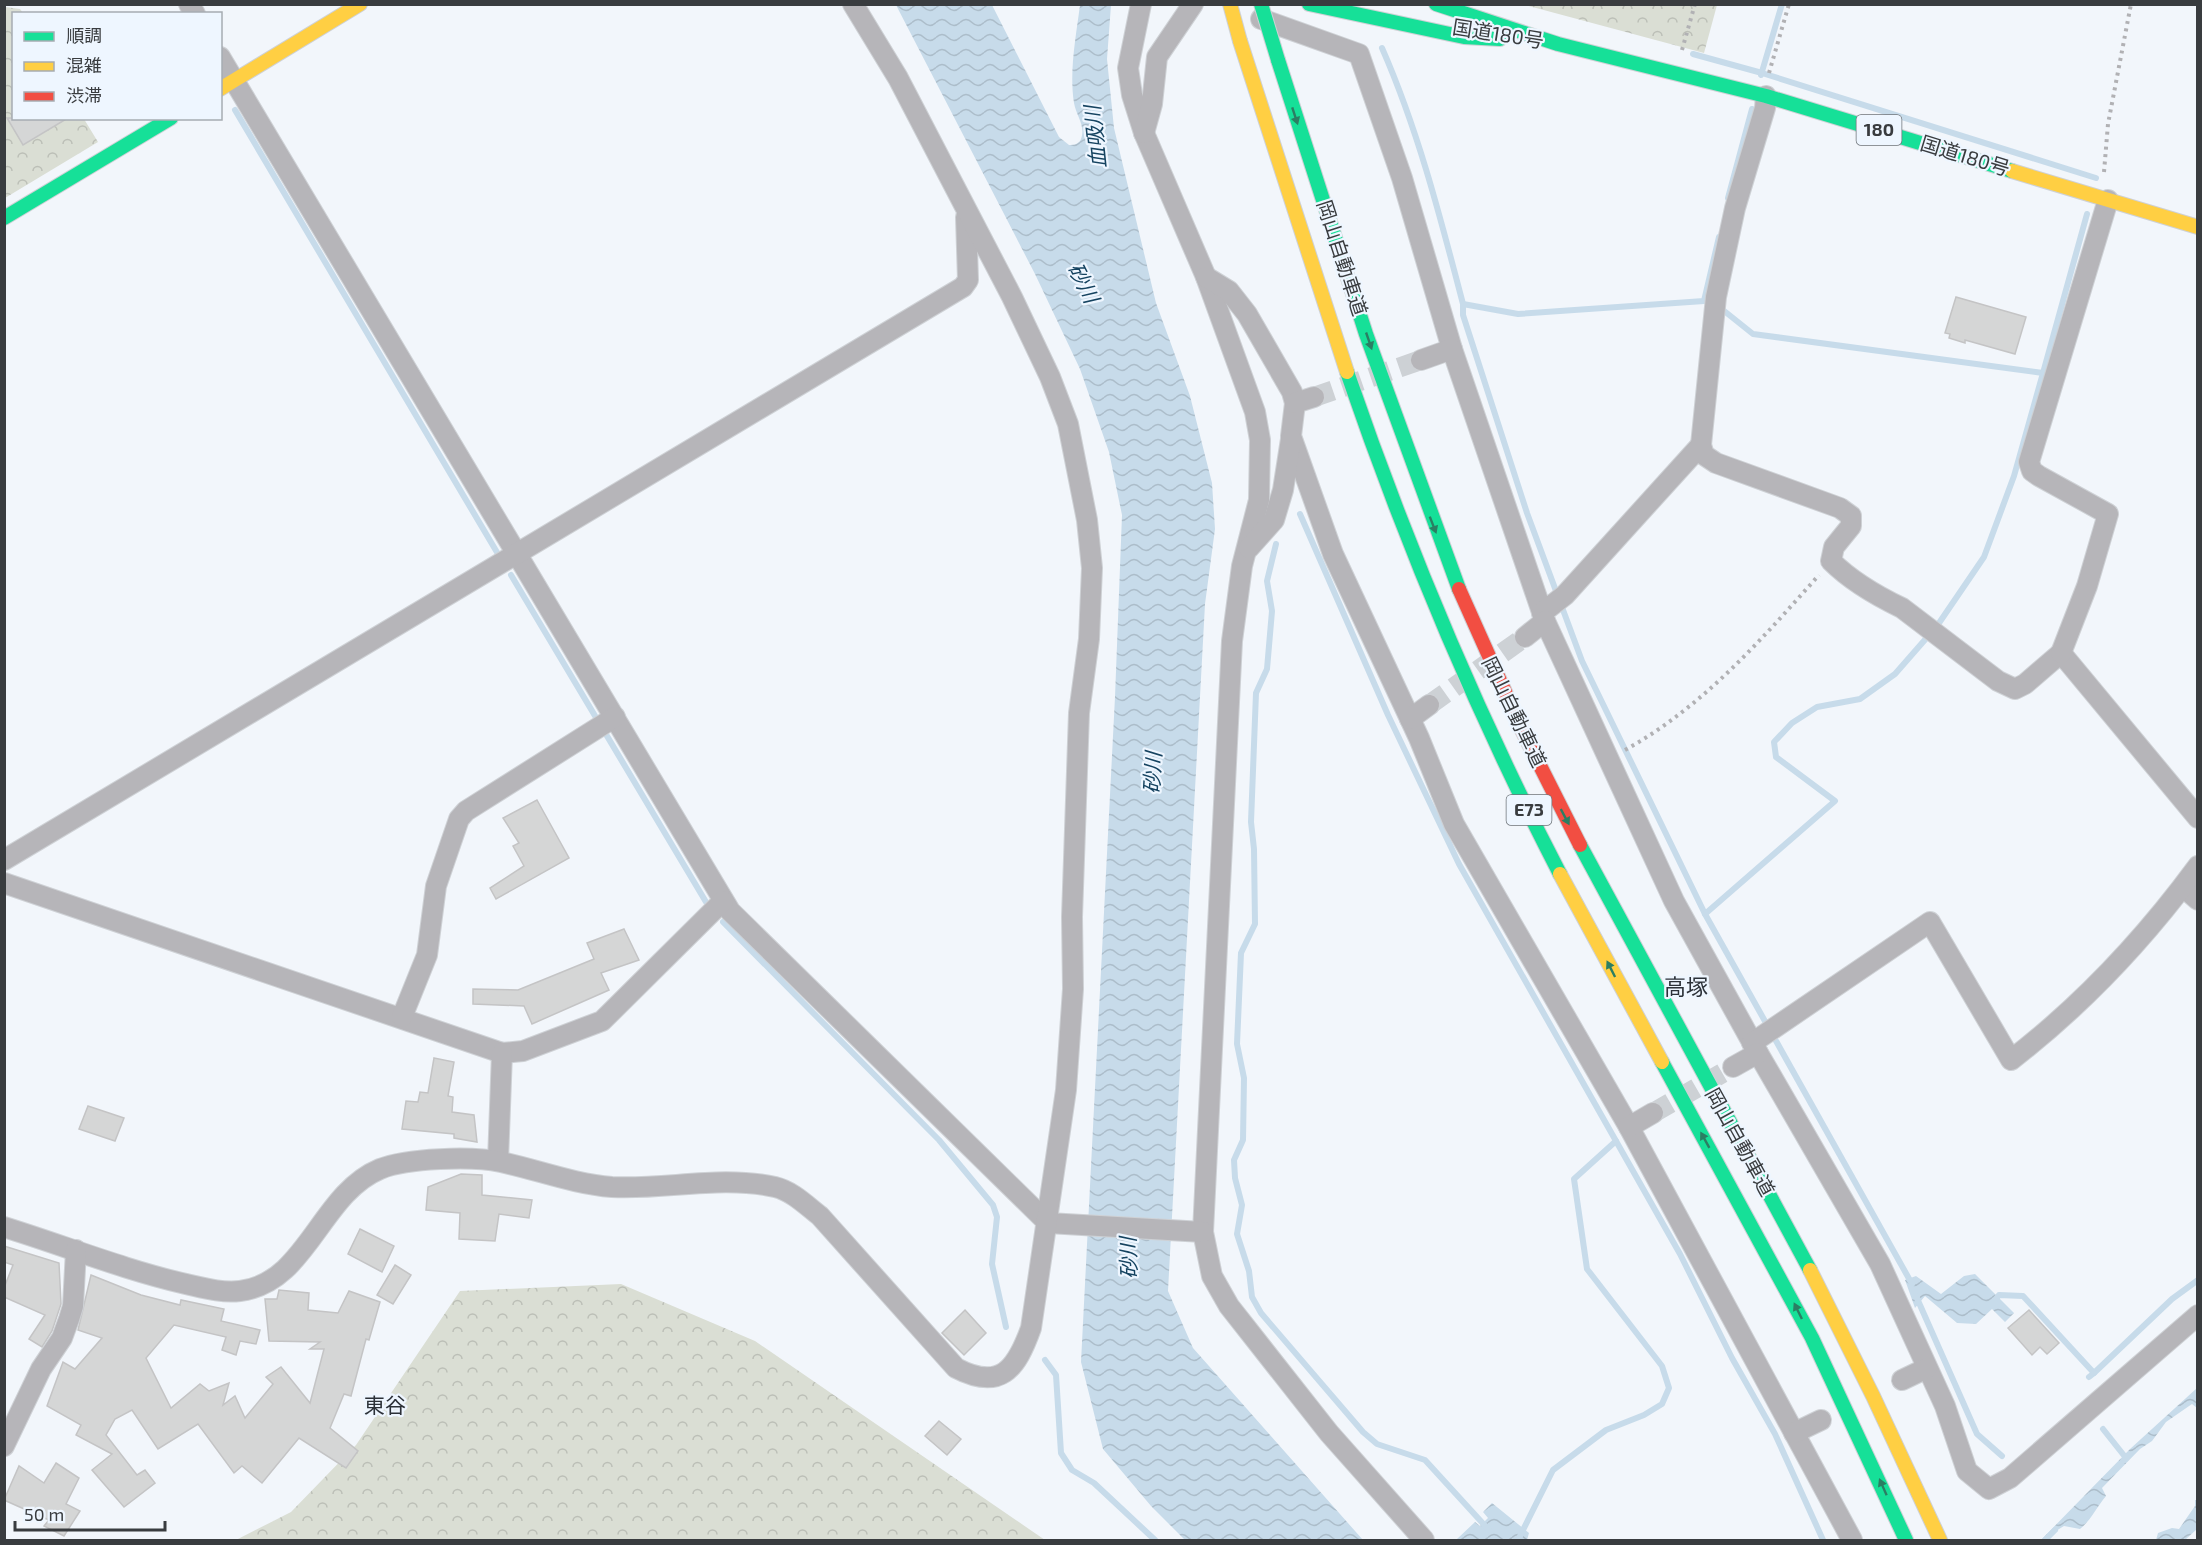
<svg xmlns="http://www.w3.org/2000/svg" width="2202" height="1545" font-family="'Exo 2','Noto Sans JP',sans-serif">
<defs>
<pattern id="forest-crowns" width="20" height="18" patternUnits="userSpaceOnUse" patternTransform="scale(1.5)"><rect width="20" height="18" fill="#daded4"/><path d="M2 6a3 3 0 1 1 6 0M12 15a3 3 0 1 1 6 0" fill="none" stroke="#bcbfb7"/></pattern>
<pattern id="water-waves" width="16" height="10" patternUnits="userSpaceOnUse" patternTransform="scale(1.5)"><rect width="16" height="10" fill="#c7dbea"/><path d="M0 5q4-4 8 0t8 0" fill="none" stroke="#acbdca"/></pattern>
</defs>
<rect width="100%" height="100%" fill="#f2f6fb"/>
<g fill="url(#forest-crowns)">
<polygon points="1525,5 1717,4 1717,5 1704,53"/>
<polygon points="5,7 20,9 23,13 14,14 14,118 84,119 98,142 5,198"/>
<polygon points="621,1284 755,1341 1045,1540 236,1540 291,1512 356,1445 460,1291"/>
</g>
<g fill="url(#water-waves)">
<path d="M896 5H992L1059 137 1069 145C1074 145 1079 144 1081 139 1086 126 1076 115 1074 103 1069 72 1076 36 1080 5H1111L1107 59 1114 128 1156 303 1190 396 1212 483 1215 529 1205 604 1168 1291 1193 1348 1363 1540H1185L1151 1506 1103 1449 1081 1362 1115 697 1122 515 1109 452 1080 369 1035 274Z"/>
<polygon points="1975,1274 2014,1313 2005,1322 1992,1309 1976,1324 1957,1323 1925,1296 1915,1308 1905,1280 1916,1276 1941,1294 1964,1276"/>
<path d="M2197 1388V1408L2192 1404 2166 1422 2152 1441 2140 1449 2102 1488 2106 1496C2096 1508 2092 1519 2080 1529L2064 1526 2041 1540 2130 1449Z"/>
<polygon points="2195,1500 2197,1500 2197,1529 2185,1540 2156,1540 2158,1533 2172,1528 2179,1529 2195,1506"/>
<polygon points="1492,1503 1529,1533 1527,1540 1458,1540 1457,1539 1475,1522 1480,1526 1488,1518 1483,1512"/>
</g>
<g fill="none" stroke-linecap="round" stroke-linejoin="round">
<g stroke="#c7dbea" stroke-width="6">
<path d="M1382 48C1418 130 1440 216 1463 304"/>
<polyline points="1693,54 1762,73 2096,178"/>
<polyline points="1761,75 1782,4"/>
<polyline points="235,110 498,554"/>
<polyline points="1728,198 1752,109"/>
<polyline points="1719,237 1704,301 1518,314 1463,304 1463,315 1527,513 1582,661 1705,914 1912,1284"/>
<polyline points="1718,306 1753,334 2043,373 2087,214"/>
<polyline points="1300,514 1388,715 1459,864 1616,1141 1574,1179 1587,1269 1662,1366 1669,1388 1662,1404 1644,1415 1606,1430 1553,1470 1518,1540"/>
<polyline points="1276,544 1267,581 1272,611 1267,669 1256,693 1251,822 1254,849 1255,924 1241,953 1237,1044 1244,1078 1243,1140 1234,1160 1235,1178 1242,1205 1237,1234 1249,1271 1252,1297 1261,1313 1363,1432 1377,1444 1425,1460 1488,1529"/>
<polyline points="511,575 706,902"/>
<polyline points="1705,914 1835,801 1776,757 1774,742 1792,723 1817,707 1860,699 1895,674 1937,626 1984,557 2014,476 2043,373"/>
<polyline points="723,922 939,1140 993,1205 997,1217 992,1264 1006,1327"/>
<polyline points="1616,1141 1680,1254 1732,1358 1775,1434 1823,1540"/>
<polyline points="1916,1296 1977,1434 2002,1456"/>
<polyline points="1996,1299 1999,1295 2023,1296 2094,1373 2089,1377"/>
<polyline points="1045,1360 1056,1375 1061,1453 1072,1470 1094,1483 1155,1540"/>
<polyline points="2094,1373 2172,1299 2198,1280"/>
<polyline points="2103,1429 2126,1458 2123,1461"/>
<polyline points="2045,1540 2055,1530"/>
</g>
</g>
<g fill="#d5d6d6" stroke="#c4c4c5" stroke-width="1.5">
<polygon points="7,118 68,118 23,145"/>
<polygon points="1956,297 2026,317 2015,354 1965,340 1965,343 1949,338 1950,334 1945,333"/>
<polygon points="537,800 569,858 496,899 490,888 524,866 513,846 519,843 503,818"/>
<polygon points="624,929 639,960 601,973 609,990 532,1024 524,1006 473,1004 473,989 518,990 594,959 587,943"/>
<polygon points="434,1058 454,1062 448,1096 453,1097 452,1112 474,1115 477,1142 454,1138 454,1134 402,1129 406,1101 418,1102 420,1092 428,1093"/>
<polygon points="88,1106 124,1118 115,1141 79,1129"/>
<polygon points="461,1174 482,1175 482,1195 532,1200 529,1218 499,1214 495,1241 459,1239 460,1213 426,1210 428,1187"/>
<polygon points="360,1229 394,1246 382,1272 348,1254"/>
<polygon points="4,1246 59,1263 61,1304 52,1331 42,1347 29,1339 45,1315 4,1297 4,1288 13,1265 4,1262"/>
<polygon points="395,1265 411,1275 393,1304 377,1295"/>
<polygon points="91,1275 141,1295 180,1305 181,1300 224,1309 221,1321 260,1330 256,1344 240,1341 236,1355 222,1350 226,1337 174,1325 146,1358 171,1408 200,1384 209,1391 229,1383 223,1405 235,1396 245,1418 273,1384 266,1377 281,1367 310,1403 324,1349 310,1349 320,1342 269,1341 265,1299 277,1299 279,1290 309,1293 308,1310 338,1313 349,1291 380,1302 369,1340 366,1339 351,1396 344,1394 330,1428 358,1451 346,1468 299,1438 262,1483 242,1466 234,1473 198,1424 158,1449 132,1410 115,1419 106,1435 137,1475 145,1470 155,1483 124,1507 92,1470 112,1454 76,1435 81,1425 47,1406 63,1362 75,1369 102,1338 78,1330"/>
<polygon points="965,1310 986,1333 964,1355 942,1333"/>
<polygon points="2029,1310 2059,1343 2047,1354 2040,1347 2032,1355 2008,1328"/>
<polygon points="939,1421 961,1439 947,1455 925,1436"/>
<polygon points="56,1463 79,1478 66,1504 80,1511 64,1536 44,1526 49,1520 4,1500 19,1466 44,1483"/>
</g>
<g fill="none" stroke-linecap="round" stroke-linejoin="round">
<g stroke="#cdd1d5" stroke-width="20" stroke-dasharray="20 10" stroke-linecap="butt">
<polyline points="1314,397 1421,360"/>
<polyline points="1429,705 1525,637"/>
<polyline points="1653,1113 1733,1067"/>
</g>
<defs>
<g id="street">
<polyline points="189,4 195,14"/>
<polyline points="1141,4 1128,68 1132,95 1144,133 1206,277 1255,412 1260,440 1259,500 1242,566 1232,641 1203,1232 1212,1276 1229,1306 1329,1433 1424,1540"/>
<polyline points="1261,19 1359,54 1402,178 1452,349 1545,621 1674,901 1758,1053 1880,1264 1945,1406 1967,1471 1989,1489 2010,1478 2198,1315"/>
<polyline points="220,57 730,911 1048,1223 1203,1232"/>
<path d="M1766 96 1765 108 1735 208 1716 297 1701 445 1704 455 1716 463 1840 508 1851 516V526L1834 547 1831 561C1850 580 1877 596 1902 608L1998 681 2015 689 2025 684 2061 653 2198 818"/>
<polyline points="1144,133 1152,104 1157,57 1193,4"/>
<polyline points="1206,277 1229,291 1247,314 1292,392 1295,403 1291,436 1333,554 1419,738 1454,824 1629,1127 1852,1540"/>
<polyline points="1421,360 1452,349"/>
<polyline points="1295,403 1314,397"/>
<polyline points="1249,548 1274,520 1283,490 1291,439"/>
<polyline points="1542,613 1565,595 1701,445"/>
<polyline points="1525,637 1545,621"/>
<polyline points="2061,653 2087,586 2108,514 2039,476 2032,471 2029,462 2108,200"/>
<polyline points="1410,719 1429,705"/>
<polyline points="4,860 963,287 968,280 966,217"/>
<polyline points="4,883 502,1053 523,1051 602,1021 723,901"/>
<polyline points="2183,887 2198,900"/>
<polyline points="402,1017 427,955 436,886 459,819 466,811 615,717"/>
<path d="M1752 1043 1930 922 2011 1060C2081 1006 2145 938 2198 866"/>
<polyline points="1733,1067 1758,1053"/>
<polyline points="1629,1127 1653,1113"/>
<polyline points="498,1161 502,1053"/>
<path d="M4 1227C65 1246 125 1270 186 1284 204 1288 221 1293 240 1291 307 1283 320 1194 380 1169 407 1158 472 1156 501 1162 538 1170 574 1184 612 1187 666 1190 720 1175 775 1187 792 1191 806 1205 820 1216L956 1368C1000 1391 1016 1370 1031 1328L1066 1090 1073 989 1072 917 1079 713 1089 639 1092 568 1087 520 1068 424 1050 377 1012 297 898 78 853 4"/>
<polyline points="1902,1380 1927,1368"/>
<polyline points="1794,1433 1821,1420"/>
<polyline points="4,1446 41,1369 62,1338 69,1319 73,1306 76,1250"/>
</g>
<g id="fast">
<polyline points="1309,4 1464,37 1500,39"/>
<polyline points="1436,4 1558,44 1766,96 2012,171"/>
<polyline points="1278,60 1366,334 1459,589"/>
<polyline points="4,218 171,118"/>
<path d="M1347 372C1406 544 1476 712 1560 874"/>
<polyline points="1580,845 1810,1270"/>
<polyline points="1662,1062 1812,1338 1906,1540"/>
</g>
<g id="slow">
<polyline points="1240,41 1347,372"/>
<polyline points="220,89 360,4"/>
<polyline points="2012,171 2198,227"/>
<polyline points="1560,874 1662,1062"/>
<polyline points="1810,1270 1873,1396 1940,1540"/>
</g>
<polyline id="jam" points="1459,589 1522,730 1580,845"/>
</defs>
<use href="#street" stroke="#ced1d5" stroke-width="22"/>
<use href="#fast" stroke="#ced1d5" stroke-width="16"/>
<use href="#slow" stroke="#ced1d5" stroke-width="16"/>
<use href="#jam" stroke="#ced1d5" stroke-width="16"/>
<g stroke="#b1b1b4" stroke-width="4" stroke-dasharray="3 4.5" stroke-linecap="butt">
<polyline points="1682,50 1695,4"/>
<polyline points="1769,73 1789,4"/>
<polyline points="2104,172 2108,124 2131,4"/>
<path d="M1625 750C1704 706 1760 641 1819 575"/>
</g>
<use href="#street" stroke="#b6b5b9" stroke-width="20"/>
<use href="#fast" stroke="#16e098" stroke-width="14"/>
<use href="#slow" stroke="#ffcf43" stroke-width="14"/>
<use href="#jam" stroke="#f24e42" stroke-width="14"/>
<defs>
<polyline id="fast-bridge" points="1261,4 1278,60"/>
<polyline id="slow-bridge" points="1230,4 1240,41"/>
</defs>
<use href="#fast-bridge" stroke="#ced1d5" stroke-width="16" stroke-linecap="butt"/>
<use href="#slow-bridge" stroke="#ced1d5" stroke-width="16" stroke-linecap="butt"/>
<use href="#fast-bridge" stroke="#16e098" stroke-width="14"/>
<use href="#slow-bridge" stroke="#ffcf43" stroke-width="14"/>
</g>
<defs><path id="oneway-solid" d="M-6-.8H1V-3.2L6.5 0L1 3.2V.8H-6Z" transform="scale(1.5)"/></defs>
<g fill="#2b7e63">
<use href="#oneway-solid" transform="translate(1295 116) rotate(72)"/>
<use href="#oneway-solid" transform="translate(1369 341) rotate(71)"/>
<use href="#oneway-solid" transform="translate(1433 525) rotate(69)"/>
<use href="#oneway-solid" transform="translate(1565 817) rotate(62)"/>
<use href="#oneway-solid" transform="translate(1611 969) rotate(-117)"/>
<use href="#oneway-solid" transform="translate(1705 1140) rotate(-119)"/>
<use href="#oneway-solid" transform="translate(1798 1311) rotate(-116)"/>
<use href="#oneway-solid" transform="translate(1883 1487) rotate(-114)"/>
</g>
<g text-anchor="middle" stroke-width="4.5" stroke-linejoin="round" paint-order="stroke">
<g fill="#eef6ff" stroke="#6f7479" stroke-width="1.5">
<rect x="1856.5" y="115" width="45" height="30" rx="4.5"/>
<rect x="1506.5" y="795" width="45" height="30" rx="4.5"/>
</g>
<g font-size="18" font-weight="bold" fill="#393c3f">
<text x="1879" y="136">180</text>
<text x="1529" y="816">E73</text>
</g>
<g font-size="20" fill="#393c3f" stroke="#eef6ff">
<text transform="translate(1498 34) rotate(9)" y="7">国道180号</text>
<text transform="translate(1965 156) rotate(17)" y="7">国道180号</text>
<text transform="translate(1342 258) rotate(72)" y="7">岡山自動車道</text>
<text transform="translate(1514 712) rotate(64)" y="7">岡山自動車道</text>
<text transform="translate(1740 1142) rotate(61)" y="7">岡山自動車道</text>
</g>
<g font-size="21" font-style="italic" fill="#154360" stroke="#eef6ff">
<text transform="translate(1096 137) rotate(-96)" y="7">血吸川</text>
<text transform="translate(1083 283) rotate(63)" y="7">砂川</text>
<text transform="translate(1153 773) rotate(-87)" y="7">砂川</text>
<text transform="translate(1129 1258) rotate(-92)" y="7">砂川</text>
</g>
<g font-size="21" fill="#2c3138" stroke="#eef6ff">
<text x="385" y="1413">東谷</text>
</g>
<g font-size="22" fill="#2c3138" stroke="#eef6ff">
<text x="1686" y="995">高塚</text>
</g>
</g>
<rect width="2202" height="1545" fill="none" stroke="#393c3f" stroke-width="12"/>
<rect x="12" y="12" width="210" height="108" fill="#eef6ff" stroke="#a6acb2" stroke-width="1.5"/>
<rect x="24" y="32" width="30" height="9" fill="#16e098" stroke="#a6acb2" stroke-width="1.5"/>
<text x="66" y="42" font-size="18" fill="#393c3f">順調</text>
<rect x="24" y="62" width="30" height="9" fill="#ffcf43" stroke="#a6acb2" stroke-width="1.5"/>
<text x="66" y="72" font-size="18" fill="#393c3f">混雑</text>
<rect x="24" y="92" width="30" height="9" fill="#f24e42" stroke="#a6acb2" stroke-width="1.5"/>
<text x="66" y="102" font-size="18" fill="#393c3f">渋滞</text>
<path d="M15 1521v9h150v-9" fill="none" stroke="#393c3f" stroke-width="3"/>
<text x="24" y="1521" font-size="18" fill="#393c3f" stroke="#eef6ff" stroke-width="4.5" paint-order="stroke">50 m</text>
</svg>
